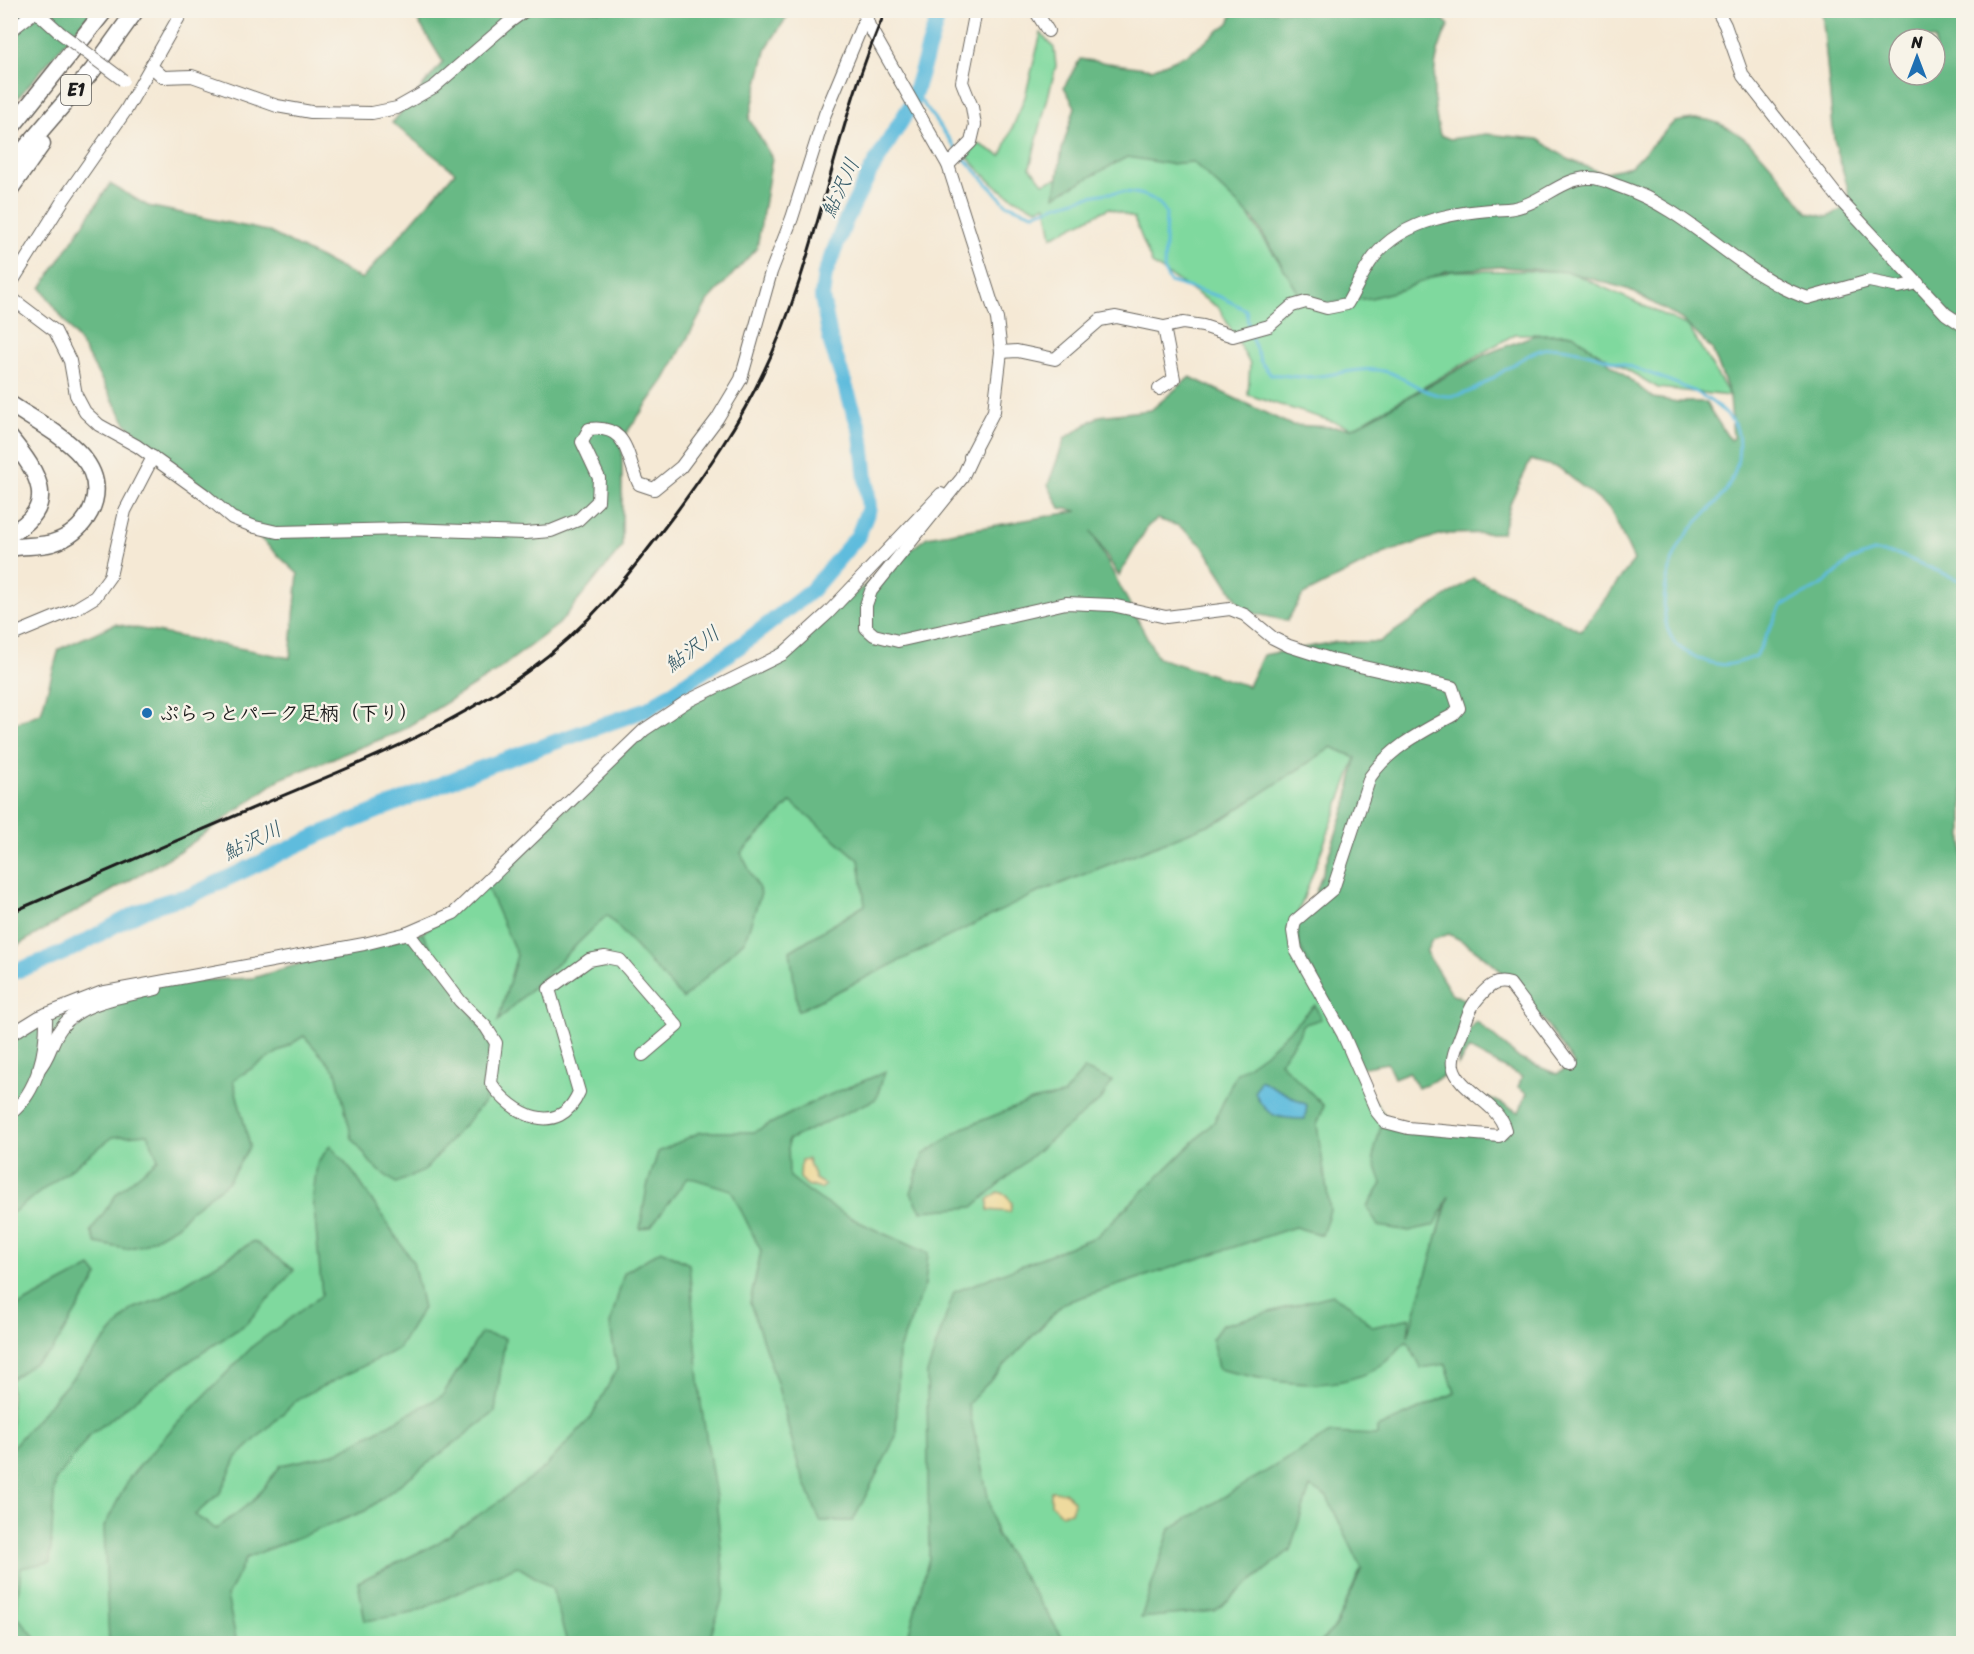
<svg xmlns="http://www.w3.org/2000/svg" width="1974" height="1654" font-family="Sriracha,'Klee One',sans-serif">
<rect width="100%" height="100%" fill="#f7f3e8"/>
<filter id="ink" filterUnits="userSpaceOnUse"><feTurbulence type="fractalNoise" baseFrequency=".0167" numOctaves="2"/><feDisplacementMap in="SourceGraphic" scale="12" xChannelSelector="R" yChannelSelector="G"/><feConvolveMatrix kernelMatrix="1 2 1 2 8 2 1 2 1" color-interpolation-filters="sRGB"/></filter>
<filter id="wash" filterUnits="userSpaceOnUse"><feTurbulence type="fractalNoise" baseFrequency=".008" numOctaves="4" result="noise"/><feDisplacementMap in="SourceGraphic" scale="24" xChannelSelector="R" yChannelSelector="G"/><feGaussianBlur stdDeviation="1.35" result="paint"/><feColorMatrix in="noise" values="0 0 0 0 0 0 0 0 0 0 0 0 0 0 0 0 0 1.4 0 .05"/><feComposite in="paint" operator="in"/></filter>
<g filter="url(#wash)">
<rect width="100%" height="100%" fill="#f5e9d5"/>
<g fill="#7fd99e" stroke="#4e7a5d" stroke-width="1.5">
<path d="M1041 33 1054 48 1056 66 1030 167 1043 183 1127 157 1193 162 1244 209 1284 269 1324 304 1453 271H1568L1688 326 1730 396 1658 388 1566 334H1515L1353 428 1248 395 1250 364 1219 308 1152 264 1134 218 1109 208 1052 237 1046 205 1037 209C1003 195 989 182 966 155L979 144 1001 156 1025 97Z"/>
<polygon points="691,722 1332,747 1356,758 1295,921 1368,1092 1446,1202 1410,1346 1446,1364 1455,1393 1378,1428 1379,1550 1360,1571 1335,1627 1319,1643 27,1644 11,1624 11,1035 46,1014 76,1019 253,978 422,933"/>
</g>
<g fill="#67b985" stroke="#426a50" stroke-width="1.5" fill-rule="evenodd">
<polygon points="11,11 92,11 11,106"/>
<polygon points="403,11 791,11 767,47 749,119 772,158 757,248 708,301 665,379 622,439 622,547 559,624 494,673 399,732 280,779 182,850 11,949 11,725 41,713 59,649 115,624 290,658 298,574 226,506 127,425 81,344 41,288 110,184 148,206 267,231 362,279 455,172 392,123 443,62 417,19"/>
<path d="M1234 11H1435L1449 25C1430 58 1431 99 1440 135L1450 139 1486 134 1538 139 1568 159 1602 173 1631 166 1674 122C1683 121 1694 118 1702 119 1750 126 1781 179 1808 213L1828 217 1848 206V189L1834 139 1822 11H1963V1643H1319L1335 1627 1362 1569 1327 1497 1310 1487 1290 1550 1215 1611 1141 1618 1170 1529 1330 1433 1377 1435V1428L1455 1393 1446 1364 1421 1368 1407 1341C1399 1348 1392 1357 1384 1363 1336 1398 1270 1381 1218 1369L1212 1339 1222 1325 1332 1295 1351 1306 1373 1327 1410 1318 1408 1336 1449 1196 1435 1225 1409 1231 1378 1226 1367 1207 1382 1184 1373 1157 1381 1125 1507 1135 1483 1099 1490 1098 1519 1112 1527 1093 1518 1087 1522 1077 1469 1049 1458 1065C1458 1048 1465 1034 1476 1021L1520 1059 1557 1074 1574 1064C1541 1014 1503 961 1449 934L1432 940 1426 952 1451 993 1469 1002 1449 1074 1418 1088 1409 1072 1394 1078 1387 1063 1360 1068 1299 944 1295 921 1311 906 1347 802 1356 758 1332 747 1223 819 1037 893 798 1011 790 951 865 905 859 860 791 802 741 853 761 893 745 940 683 999 607 915 498 1021 517 955 485 883 657 721 767 662 927 537 1078 511 1060 508 1048 485 1065 438 1099 416 1151 410 1190 377 1291 425 1353 428 1484 355 1534 335 1573 334 1653 398 1678 402H1705L1730 440 1733 438 1730 396 1712 349 1681 319 1630 290 1568 272 1501 267 1446 271 1404 289 1371 298 1324 304 1299 294 1255 221 1193 162 1169 164 1127 157 1055 196 1062 149 1075 107 1064 87 1080 59 1152 69 1188 54 1229 23ZM1899 39H1935V75H1899ZM1531 460 1559 468 1610 509 1634 560 1581 631 1473 578 1379 642H1336L1263 655 1248 686 1158 658 1091 531 1119 576 1148 526 1157 519 1179 526 1203 546 1244 611 1287 621 1303 595 1383 554 1442 534 1502 533 1511 501Z"/>
<polygon points="422,933 493,1048 485,1101 424,1171 396,1183 373,1166 352,1138 336,1072 304,1036 233,1080 250,1146 228,1182 190,1211 177,1226 143,1245 126,1249 96,1243 91,1231 118,1192 158,1159 148,1134 113,1137 11,1214 11,1035 46,1014 76,1019 114,990 169,982 253,978 364,944"/>
<polygon points="1315,1005 1321,1019 1302,1025 1299,1035 1280,1062 1324,1106 1317,1125 1330,1210 1322,1235 1295,1227 1064,1303 968,1404 996,1534 1066,1643 906,1644 929,1558 927,1373 954,1292 1097,1236 1214,1122 1236,1074 1267,1052"/>
<polygon points="1084,1069 1112,1081 1101,1100 1049,1141 973,1207 921,1211 911,1193 923,1155 963,1128 1031,1101 1063,1095"/>
<path d="M885 1072 876 1099 788 1140 789 1176C835 1214 874 1230 928 1253L925 1285 899 1350 896 1436 853 1521H820L799 1468 777 1383 750 1303 761 1251 731 1190 688 1177 651 1226 640 1229 647 1187 658 1152 700 1132H754L815 1101Z"/>
<polygon points="330,1145 355,1175 413,1262 423,1308 398,1349 299,1398 237,1457 220,1493 195,1515 216,1529 254,1500 281,1465 334,1454 442,1396 481,1333 505,1338 495,1412 365,1511 246,1558 227,1596 237,1643 109,1643 104,1527 130,1477 169,1432 254,1345 322,1295 313,1196 317,1164"/>
<polygon points="254,1241 294,1270 246,1324 164,1378 90,1435 55,1481 50,1562 21,1568 16,1615 40,1643 20,1643 11,1633 10,1450 132,1309 160,1299"/>
<polygon points="661,1250 689,1264 701,1404 716,1497 725,1590 711,1635 698,1643 567,1643 552,1588 517,1566 413,1613 365,1621 358,1582 436,1544 502,1499 544,1468 591,1417 617,1369 610,1324 624,1273"/>
<polygon points="91,1267 98,1276 52,1351 11,1379 11,1310"/>
</g>
<g fill="#eeda9e" stroke="#857b5d" stroke-width="1.5">
<polygon points="808,1159 815,1179 825,1185 821,1189 807,1185 800,1178 801,1160"/>
<polygon points="998,1192 1006,1195 1012,1203 1010,1212 988,1210 988,1200"/>
<polygon points="1051,1491 1064,1492 1074,1501 1071,1512 1061,1514 1051,1504"/>
</g>
<path fill="#5fbcdd" stroke="#3e6c7c" stroke-width="1.5" d="M1260 1080 1307 1105 1305 1119C1280 1119 1265 1118 1255 1092Z"/>
<g fill="none" stroke-linecap="round" stroke-linejoin="round">
<g stroke="#5fbcdd" stroke-width="3">
<polyline points="914,91 957,150"/>
<path d="M961 155 1006 204 1033 214C1066 202 1144 172 1166 213L1164 271 1170 282 1221 297 1246 310 1249 328"/>
<path d="M1250 334 1261 362 1271 375C1283 374 1292 377 1303 377 1332 378 1359 364 1388 372 1407 378 1424 395 1447 396 1481 398 1514 354 1548 348 1573 343 1670 380 1695 392 1710 399 1728 413 1736 427 1740 436 1739 449 1738 459 1730 504 1701 509 1681 543 1663 573 1652 635 1688 653 1715 668 1729 668 1756 656L1781 606 1822 585 1851 560 1874 552 1897 554 1964 582"/>
</g>
<path stroke="#5fbcdd" stroke-width="16" d="M10 973C29 966 49 960 67 951 113 929 139 905 190 896L323 833 479 769 648 709 740 646 811 591 858 536 869 508 861 433 831 343 822 297 825 274 846 220 870 172 911 105 940 10"/>
</g>
</g>
<g filter="url(#ink)">
<g fill="none" stroke-linecap="round" stroke-linejoin="round">
<defs>
<g id="minor">
<polyline points="867,10 866,16 869,26 948,165 997,319 1001,352 994,411 970,457"/>
<polyline points="1035,10 1048,31"/>
<polyline points="1717,10 1725,25 1743,76 1841,201 1946,314 1964,326"/>
<polyline points="36,11 59,32"/>
<polyline points="10,31 37,10"/>
<polyline points="151,66 163,77 192,76 277,106 311,112 372,113 397,108 434,87 508,23 526,10"/>
<polyline points="948,165 971,142 975,125 972,107 962,82 976,10"/>
<polyline points="10,285 64,199 126,110 183,10"/>
<path d="M10 297 55 331 70 361 76 395 85 412 99 425 137 446 205 495 232 518 255 527 277 532 405 529 526 533 551 531 578 520 598 501 599 478 582 442 589 429C629 424 626 457 639 484L654 489 681 467 717 419 741 379 771 272 792 218 825 114 866 16"/>
<path d="M1001 352 1017 351 1055 359 1100 320 1116 317 1164 327 1183 323 1203 326 1233 336 1269 326 1292 306 1306 302 1327 308 1347 304C1356 289 1363 271 1374 257 1404 218 1462 211 1507 209 1539 207 1562 176 1591 178 1601 178 1612 184 1621 187 1692 211 1739 275 1808 298L1869 281 1899 287 1918 283"/>
<polyline points="1159,389 1174,379 1164,327"/>
<path d="M975 450 962 478 871 591 866 605V628L874 635 898 641 1066 603 1112 605 1166 617 1230 609 1245 615 1273 638 1289 646 1333 660 1452 687 1459 708 1453 715C1422 732 1391 747 1370 777L1333 889 1295 921 1293 931 1296 950 1343 1034 1377 1112 1385 1122 1408 1128 1499 1136 1505 1130C1498 1102 1459 1092 1453 1066 1451 1056 1458 1044 1461 1035 1466 1022 1469 1007 1479 997 1488 987 1495 979 1510 984L1569 1062"/>
<polyline points="10,636 75,609 95,597 110,576 125,511 153,457"/>
<path d="M408 933 460 1001 486 1027 496 1043 491 1083C512 1115 559 1139 579 1092L549 989 589 960 605 957 620 960 677 1026 643 1055"/>
<polyline points="10,1035 39,1017 100,993 364,944 408,933 454,913 644,730 686,702 783,654 828,613 941,494"/>
<path d="M38 1070C50 1058 51 1041 61 1028 80 1001 126 996 156 989"/>
<path d="M10 1114C39 1091 47 1048 46 1014"/>
</g>
<g id="highway">
<polyline points="10,129 105,10"/>
<polyline points="10,166 92,71 136,10"/>
<polyline points="10,189 42,144"/>
<path d="M10 404C45 428 116 459 90 512 82 527 69 538 52 543 38 547 24 545 10 548"/>
<path d="M10 438C39 474 60 506 10 534"/>
</g>
</defs>
<use href="#minor" stroke="#68645d" stroke-width="14"/>
<use href="#highway" stroke="#68645d" stroke-width="19"/>
<use href="#minor" stroke="#fff" stroke-width="12"/>
<use href="#highway" stroke="#fff" stroke-width="16"/>
<path stroke="#1c1c1c" stroke-width="3" d="M10 913C93 877 175 841 258 806 350 767 446 731 528 671 590 626 628 576 674 515 707 470 739 424 763 373 819 258 833 127 886 10"/>
<defs>
<polyline id="minor-bridge" points="59,32 123,80"/>
</defs>
<use href="#minor-bridge" stroke="#68645d" stroke-width="14" stroke-linecap="butt"/>
<use href="#minor-bridge" stroke="#fff" stroke-width="12"/>
</g>
</g>
<circle fill="#1f6fb2" stroke="#f7f3e8" stroke-width="2" cx="147" cy="713" r="6"/>
<g text-anchor="middle" stroke-width="5" stroke-linejoin="round" paint-order="stroke">
<rect fill="#f7f3e8" stroke="#5e5c59" stroke-width="1.5" x="61" y="75" width="30" height="30" rx="4.5"/>
<g font-size="18" font-weight="bold" fill="#1c1c1c">
<text x="76" y="96">E1</text>
</g>
<g font-size="20" font-weight="bold" fill="#1c1c1c" stroke="#f7f3e8" text-anchor="start">
<text x="159" y="720">ぷらっとパーク足柄（下り）</text>
</g>
<g font-size="21" font-style="italic" fill="#375c69" stroke="#f7f3e8">
<text transform="translate(840 188) rotate(-65)" y="7">鮎沢川</text>
<text transform="translate(692 649) rotate(-36)" y="7">鮎沢川</text>
<text transform="translate(252 841) rotate(-26)" y="7">鮎沢川</text>
</g>
</g>
<rect width="1974" height="1654" fill="none" stroke="#f7f3e8" stroke-width="36"/>
<g transform="translate(1917 57)"><circle r="28" fill="#f7f3e8" stroke="#9f9d96" stroke-width="1.5"/>
<path d="M0-4.5L10 22L0 15L-10 22Z" fill="#1f6fb2"/>
<text y="-9" font-size="16" font-weight="bold" text-anchor="middle" fill="#1c1c1c">N</text>
</g>
</svg>
